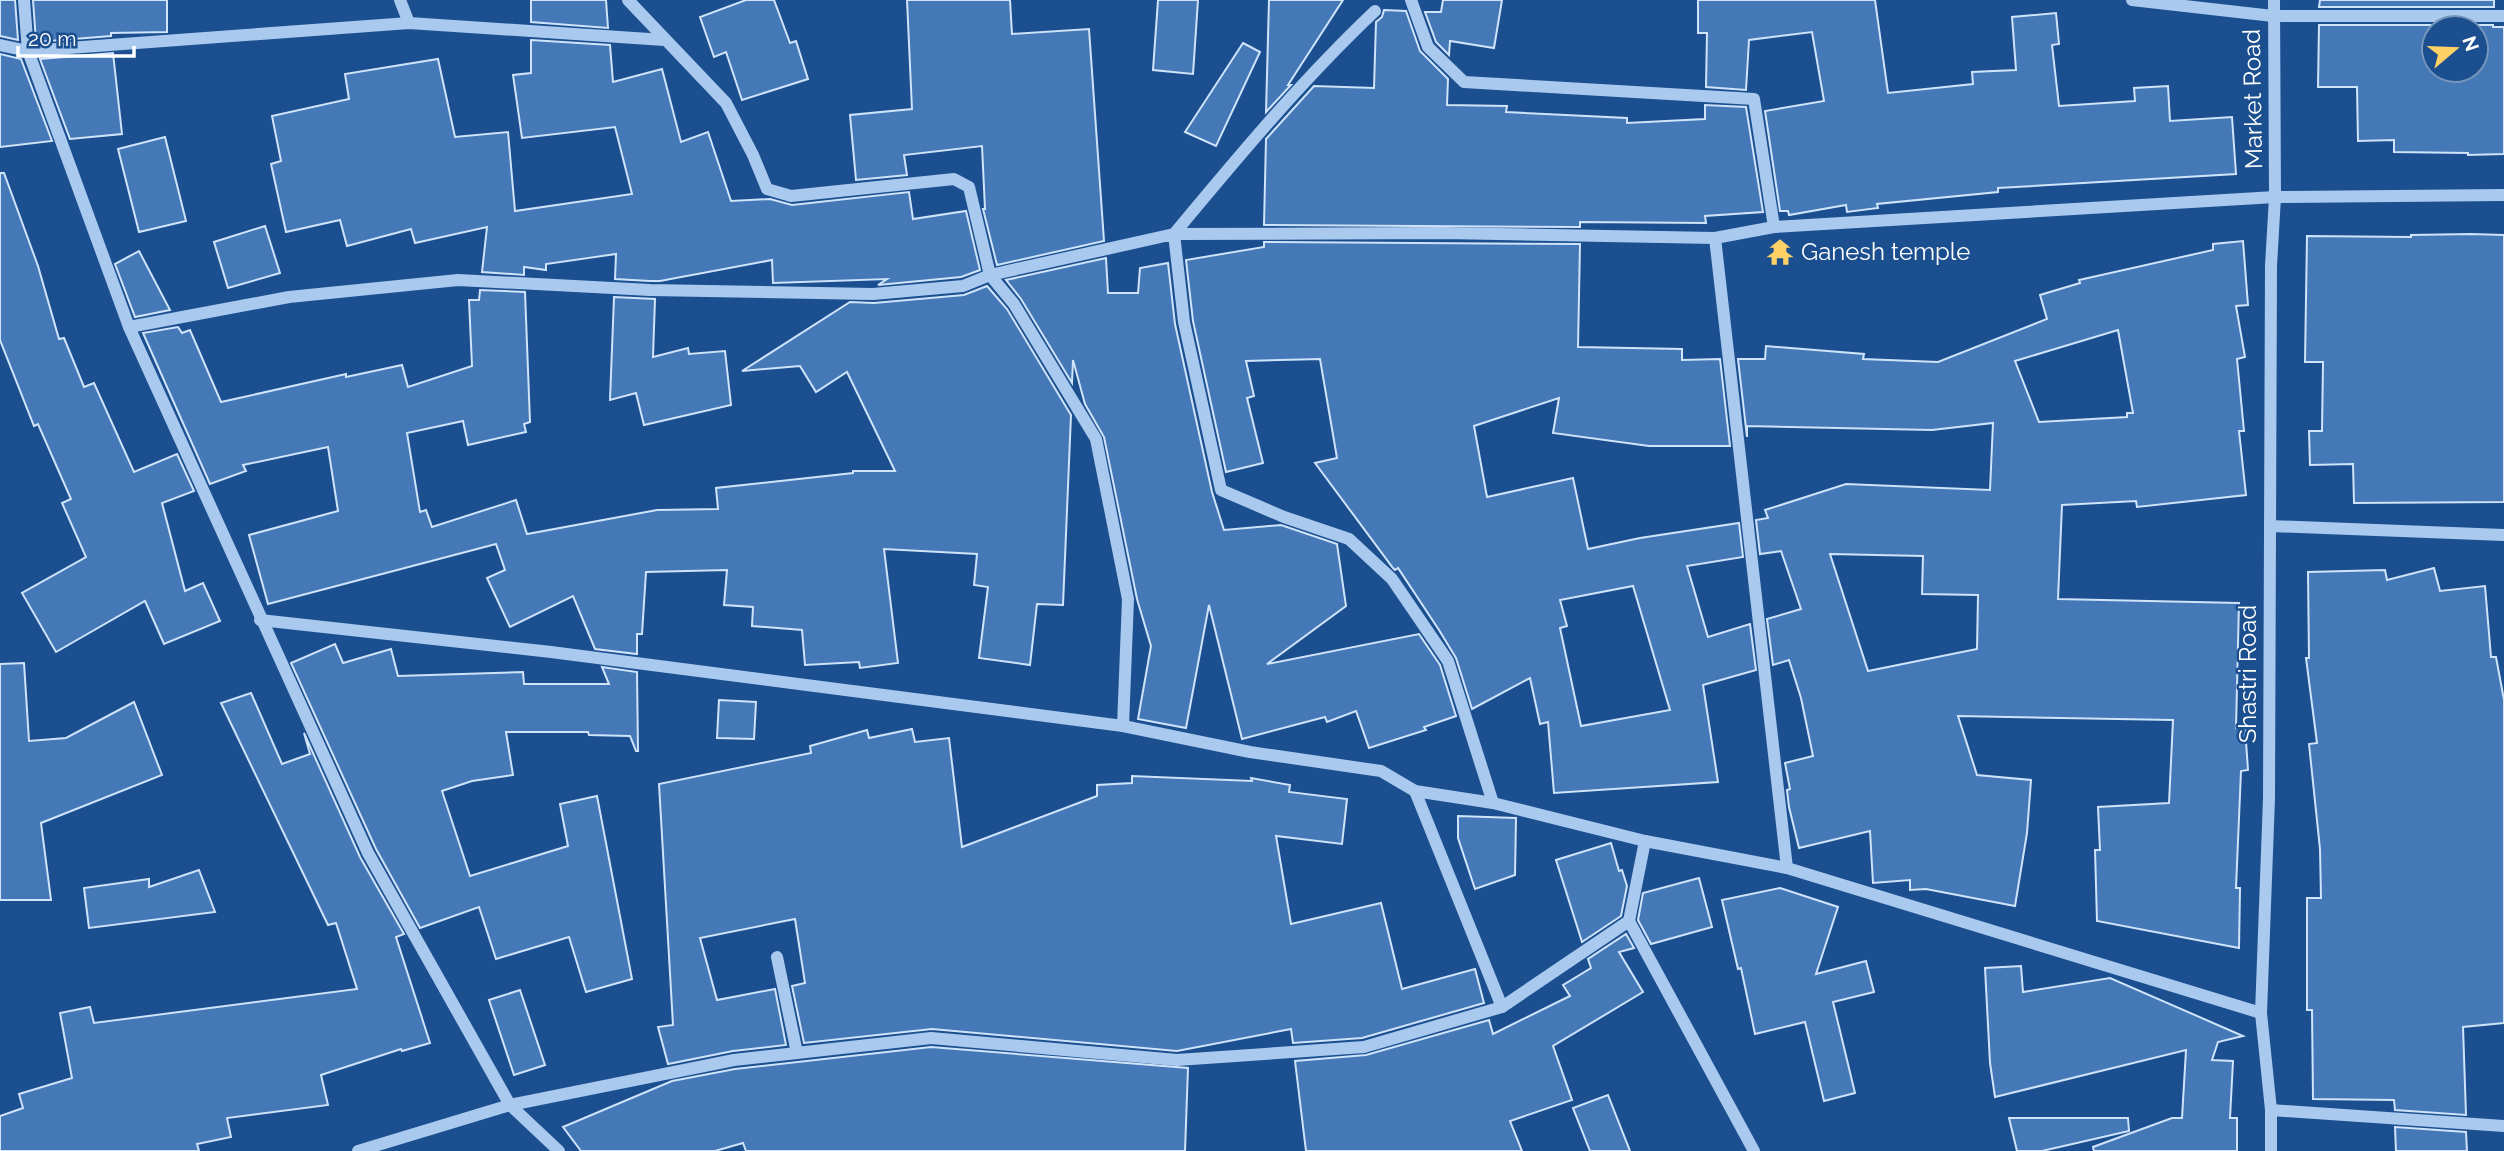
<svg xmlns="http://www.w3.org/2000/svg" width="2504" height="1151" font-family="Raleway,sans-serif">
<rect width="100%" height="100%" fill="#1b4f8f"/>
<g fill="#4478b7" stroke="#cfe3fa" stroke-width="2" fill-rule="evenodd">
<polygon points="0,0 15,0 18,40 0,36"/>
<polygon points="33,0 167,0 167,32 111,33 111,36 36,42"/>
<polygon points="531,0 606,0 608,28 531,22"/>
<polygon points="746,0 774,0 790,43 796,41 808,79 742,100 726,52 714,57 700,17"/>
<polygon points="907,0 1010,0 1012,34 1089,29 1104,241 997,265 983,209 985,209 982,146 904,155 907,175 856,180 850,115 912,109"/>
<polygon points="1158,0 1198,0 1193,74 1153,70"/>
<polygon points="1269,0 1343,0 1288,85 1291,85 1266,112"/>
<polygon points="1443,0 1502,0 1494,48 1450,41 1449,55 1436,42 1425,12 1441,12"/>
<polygon points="1698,0 1875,0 1888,93 1973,84 1972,72 2016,70 2012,17 2056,13 2059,44 2052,45 2059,106 2135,101 2134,88 2168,86 2170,121 2232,117 2236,174 1998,188 1998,192 1877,204 1878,208 1847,212 1846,205 1789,215 1788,211 1780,211 1765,111 1824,101 1812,32 1749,40 1746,90 1706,87 1707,33 1698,33"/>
<polygon points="2320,0 2494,0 2494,7 2319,7"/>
<polygon points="1384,10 1406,11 1420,51 1448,79 1447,105 1507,106 1506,112 1627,118 1627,123 1705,119 1705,105 1746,107 1763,212 1705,216 1706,223 1580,222 1580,227 1264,225 1266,139 1314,86 1374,88 1376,22 1382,17"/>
<path d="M2319 25H2493V27H2504V154L2468 155V153L2394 152V140L2358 141 2357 87H2318ZM2434 28H2476V70H2434Z"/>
<polygon points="531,40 610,45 613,82 662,69 681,142 708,132 731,201 770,199 792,205 909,192 913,219 966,211 980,270 961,277 878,285 887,279 773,283 772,260 660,281 650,281 615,279 616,254 546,264 546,270 524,267 524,275 482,272 487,227 415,243 411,229 347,246 340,220 286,232 271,164 281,161 272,116 349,99 345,74 438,59 455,137 508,132 515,211 632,194 615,127 522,138 513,75 531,73"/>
<polygon points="1243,43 1260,52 1216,146 1185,132"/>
<polygon points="113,53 122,134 70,139 40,59"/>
<polygon points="0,54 21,59 52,141 0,147"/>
<polygon points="165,137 186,221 139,232 118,149"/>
<polygon points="0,173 4,173 38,266 59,339 64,338 84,387 94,383 134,472 177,454 194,491 162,503 185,591 203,583 220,621 164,644 145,601 56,652 22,593 86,557 62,503 71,499 38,424 34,426 0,340"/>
<polygon points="265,226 280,273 228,288 214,242"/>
<polygon points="2471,234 2504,235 2504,502 2354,503 2353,464 2310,465 2309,431 2322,431 2323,362 2305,362 2307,236 2411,237 2411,235"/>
<path d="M2243 241 2248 305 2236 306 2245 357 2237 359 2244 431H2239L2246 495 2137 507 2136 501 2062 505 2058 599 2239 603 2236 728 2245 727 2248 770 2241 771 2236 888H2240L2239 948 2097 921 2095 850H2100L2098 807 2169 803 2173 720 1958 716 1977 775 2031 780 2027 833 2015 906 1926 889 1910 890V880L1873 883 1870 831 1799 848 1789 807 1787 790 1790 789 1785 763 1813 756 1801 698 1789 660 1773 665 1767 619 1801 609 1781 551 1760 554 1756 520 1768 518 1765 510 1846 484 1990 490 1993 423 1932 430 1747 426V437L1738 359H1765L1766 346 1864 354 1863 359 1938 362 2047 319 2040 295 2080 283 2079 280 2213 250V244ZM2118 330 2133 413H2127V417L2039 422 2015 361ZM1830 554 1923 556 1922 594 1978 595 1977 649 1868 671Z"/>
<path d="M1264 242 1580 244 1578 347 1682 349V360L1720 359 1730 446H1649L1553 433 1559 398 1474 426 1487 497 1573 478 1588 549 1640 538 1739 523 1743 557 1687 566 1708 637 1750 624 1756 670 1703 685 1718 782 1554 793 1548 722 1540 724 1530 678 1472 709 1456 658 1439 630 1398 568 1395 570 1393 568 1315 463 1337 458 1320 359 1246 361 1254 396 1247 398 1263 463 1226 472 1193 321 1186 260 1264 247ZM1633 586 1670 710 1581 726 1560 628 1567 626 1560 600Z"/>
<polygon points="139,251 170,310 135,317 115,264"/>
<polygon points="1106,258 1108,293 1138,293 1140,268 1168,263 1175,324 1212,492 1224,530 1281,525 1337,544 1346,606 1267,664 1419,634 1440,665 1456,716 1424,727 1426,730 1369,748 1356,711 1327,722 1325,717 1242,739 1209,605 1186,728 1138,719 1151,646 1137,599 1104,437 1085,404 1073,360 1072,383 1021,299 1006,280"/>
<polygon points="987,286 1007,309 1071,415 1063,605 1037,604 1030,665 979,658 988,587 974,585 977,554 884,549 898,663 860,668 859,662 805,665 802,630 752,626 753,607 724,605 727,570 646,572 642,634 637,634 637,654 595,649 573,596 510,627 487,578 505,570 496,544 268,604 249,535 338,511 328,447 243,465 246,471 210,484 143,333 178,327 182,333 190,330 221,402 346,374 346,377 402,365 408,387 472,366 469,300 479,300 480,290 525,292 530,422 524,424 526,432 468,445 463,421 407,433 420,512 426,510 432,527 516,500 527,534 657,510 718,509 716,488 853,473 853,471 895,471 847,372 816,392 800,366 742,371 850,302 874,303 964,295"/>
<polygon points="614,297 655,299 653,357 688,348 689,354 725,351 731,405 644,425 636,393 610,400"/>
<polygon points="2434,568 2440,591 2485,586 2491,657 2496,657 2504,700 2504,1023 2463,1027 2466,1115 2395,1110 2394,1100 2313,1099 2312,1010 2307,1010 2307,898 2321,898 2320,849 2309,744 2317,743 2306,658 2309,658 2308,572 2385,570 2387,580"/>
<polygon points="335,644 343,663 391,649 398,676 523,672 524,684 609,684 602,667 637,672 638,751 636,751 630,736 589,735 588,732 506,732 513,775 472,781 442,791 470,876 568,846 560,804 597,796 632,979 586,992 569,937 496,959 479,907 420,928 376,849 291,663"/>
<polygon points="24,663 29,741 66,738 134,702 162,775 41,823 51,900 0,900 0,664"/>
<polygon points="251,693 282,764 310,754 304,733 360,857 404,934 396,937 430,1043 402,1051 401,1049 321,1075 328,1105 227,1118 231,1137 197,1144 199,1151 0,1151 0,1116 23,1108 19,1094 72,1078 60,1013 90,1007 94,1023 357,989 336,923 328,925 221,703"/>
<polygon points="719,700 756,702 754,739 717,738"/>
<polygon points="912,729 915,742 949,738 962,847 1097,796 1097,785 1132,783 1132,776 1252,781 1251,778 1290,785 1289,792 1347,799 1342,844 1276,836 1291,924 1381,903 1402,989 1475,969 1484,1003 1362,1038 1293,1043 1291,1029 1177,1051 932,1029 804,1043 792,986 805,983 795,919 700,938 717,1000 775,989 786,1045 733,1051 668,1064 658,1027 673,1025 659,784 811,753 810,746 867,730 869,738"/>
<polygon points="1458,816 1516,818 1515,875 1475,889 1458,838"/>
<polygon points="1611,843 1619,871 1622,870 1627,886 1621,916 1582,942 1556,860"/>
<polygon points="199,870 215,912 89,928 84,888 149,879 149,887"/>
<polygon points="1699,878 1712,927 1651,944 1638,920 1643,893"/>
<polygon points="1780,888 1838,907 1816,974 1866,961 1874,992 1833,1002 1855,1093 1824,1101 1805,1022 1755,1034 1741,968 1738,969 1722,900"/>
<polygon points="1626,934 1634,948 1619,952 1643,992 1553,1046 1572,1100 1510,1121 1522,1151 1306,1151 1295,1061 1366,1055 1489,1020 1493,1034 1570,996 1563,985 1591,968 1588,959"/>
<polygon points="2021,966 2023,992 2110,978 2243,1036 2218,1042 2212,1060 2233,1061 2230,1118 2237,1118 2237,1151 2094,1151 2093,1147 2172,1118 2182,1118 2186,1050 1995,1097 1990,1063 1985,968"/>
<polygon points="520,990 545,1065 514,1075 489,1000"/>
<polygon points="931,1047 1188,1068 1185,1151 746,1151 743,1143 715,1151 581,1151 563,1127 672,1081 735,1069"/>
<polygon points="1608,1095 1630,1151 1590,1151 1573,1108"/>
<polygon points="2009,1118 2128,1118 2129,1131 2042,1151 2017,1151"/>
<polygon points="2395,1127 2466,1132 2467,1151 2396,1151"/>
</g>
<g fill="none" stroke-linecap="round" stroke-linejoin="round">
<g stroke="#a9c9ee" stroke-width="12">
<polyline points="24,0 28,51 129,327 368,853 510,1105 559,1151"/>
<polyline points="400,0 409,23"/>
<polyline points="628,0 726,103 753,155 767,189 791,196 954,179 969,187 990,275 1014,304 1096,439 1128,599 1123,726"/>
<polyline points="1411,0 1428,47 1464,82 1754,99 1774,227"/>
<polyline points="2132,0 2273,16 2504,16"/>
<path d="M1375 11C1302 80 1238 157 1174 234L1444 233 1715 238 1774 227 2275 197 2504 195"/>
<polyline points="0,45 28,51 409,23 664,40"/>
<polyline points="1715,238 1787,868"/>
<polyline points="129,327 289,297 458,280 650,290 873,294 963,286 990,275 1174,234 1184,322 1221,490 1284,517 1349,539 1392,579 1448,661 1493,803"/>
<polyline points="2270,526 2504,535"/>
<polyline points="260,620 551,652 1123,726 1250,752 1381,771 1415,791 1493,803 1645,841 1787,868 2261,1013"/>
<polyline points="1415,791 1502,1007"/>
<polyline points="1629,921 1754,1151"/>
<polyline points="777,957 797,1053"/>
<polyline points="2271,1110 2504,1126"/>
<polyline points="358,1151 510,1105 734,1060 931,1038 1177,1060 1364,1047 1502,1007 1629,921 1645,841"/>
<polyline points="2271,1151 2271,1110 2261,1013 2269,798 2271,266 2275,197 2274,0"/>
</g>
</g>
<defs>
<symbol id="temple-bare" viewBox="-9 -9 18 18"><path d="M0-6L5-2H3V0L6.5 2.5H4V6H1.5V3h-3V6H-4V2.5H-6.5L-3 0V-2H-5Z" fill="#ffd166" stroke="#1b4f8f" stroke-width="2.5" paint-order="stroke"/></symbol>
</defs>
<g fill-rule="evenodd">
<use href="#temple-bare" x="1761" y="233" width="38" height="38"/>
</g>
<g text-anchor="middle" stroke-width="5" stroke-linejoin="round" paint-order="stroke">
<g font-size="24" fill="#fff" stroke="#1b4f8f">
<text transform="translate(2253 99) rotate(-91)" y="8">Market Road</text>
<text transform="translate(2248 674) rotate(-90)" y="8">Shastri Road</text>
</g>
<g font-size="24" fill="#fff" stroke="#1b4f8f" text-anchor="start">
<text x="1801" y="260">Ganesh temple</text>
</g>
</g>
<g transform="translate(2455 49) rotate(71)"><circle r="33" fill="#1b4f8f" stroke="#7695bc" stroke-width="2"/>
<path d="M0-5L12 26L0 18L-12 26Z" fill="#ffd166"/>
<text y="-10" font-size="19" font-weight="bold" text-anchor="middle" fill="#ffffff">N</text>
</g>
<path d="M18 46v10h116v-10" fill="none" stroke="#ffffff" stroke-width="3.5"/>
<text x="28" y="46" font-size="21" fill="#ffffff" stroke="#1b4f8f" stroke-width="5" paint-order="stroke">20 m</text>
</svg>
